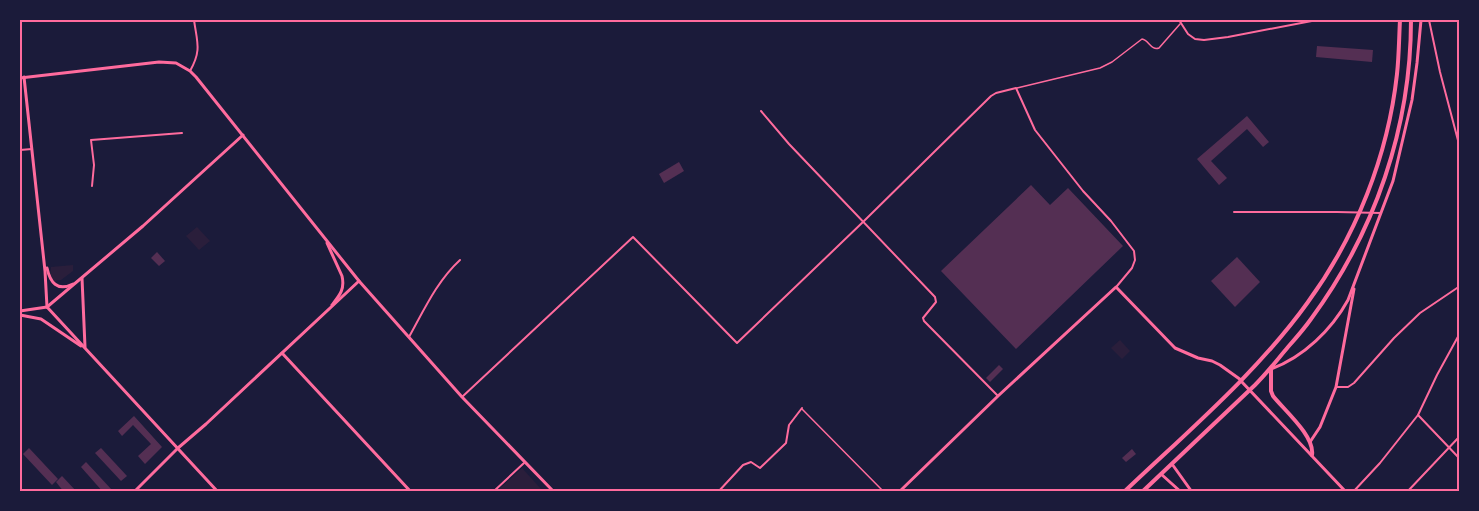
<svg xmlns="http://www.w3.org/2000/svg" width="1479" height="511" font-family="Montserrat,sans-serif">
<rect width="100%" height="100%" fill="#1b1b3a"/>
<g fill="#2a1e3b">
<polygon points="197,227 210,241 199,250 186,236"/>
<polygon points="73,265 73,271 61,280 57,280 55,282 50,277 51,267"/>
<polygon points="1120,340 1130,351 1122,359 1111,348"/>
<polygon points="522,468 542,490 540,491 497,491"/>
</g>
<g fill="#542f53">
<polygon points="1317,46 1373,50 1372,62 1316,57"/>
<polygon points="1247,116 1269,142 1263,147 1247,129 1211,161 1227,178 1219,185 1197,159"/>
<polygon points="679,162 684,171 664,183 659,174"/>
<polygon points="1031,185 1050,205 1068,188 1123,246 1016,349 941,271"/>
<polygon points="157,252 165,261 159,266 151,258"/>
<polygon points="1237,257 1260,282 1235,307 1211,281"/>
<polygon points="999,365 1003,369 990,382 986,378"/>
<polygon points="134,416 162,447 145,464 138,456 151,444 133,425 122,436 118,431"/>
<polygon points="29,448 58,479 52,485 23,454"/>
<polygon points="101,448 127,476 121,481 95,453"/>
<polygon points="1132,449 1136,454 1126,462 1122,458"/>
<polygon points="86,462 112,490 110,492 103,492 81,467"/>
<polygon points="62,476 77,492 64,492 56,482"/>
</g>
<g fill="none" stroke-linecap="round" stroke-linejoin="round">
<g stroke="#ff6b9d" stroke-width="1.5">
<path d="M1017 88 1100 68 1112 62 1142 39C1149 40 1151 51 1159 48L1180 24"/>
<polyline points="802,409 884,492"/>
</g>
<g stroke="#ff6b9d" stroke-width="2">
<polyline points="1179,20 1188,34 1195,39 1204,40 1228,37 1317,20"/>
<polyline points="1429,20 1440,72 1460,148"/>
<path d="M190 71C202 50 197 42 194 20"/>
<polyline points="761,111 789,144 935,297 936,302 923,318 924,321 998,396"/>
<polyline points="20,150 32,149"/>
<polyline points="92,186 94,165 91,140 182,133"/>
<polyline points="1234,212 1337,212 1381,213"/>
<path d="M409 337C424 310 437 281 460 260"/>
<polyline points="1336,387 1348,387 1354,383 1394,338 1420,313 1460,286"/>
<polyline points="462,397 633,237 737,343 864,221 991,96 996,93 1016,88 1035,130 1083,191 1111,221 1134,251 1135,260 1132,268 1117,286"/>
<polyline points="1418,415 1460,459"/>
<polyline points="493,492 524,463"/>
<polyline points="718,492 743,465 751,462 760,468 786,443 789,425 802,408"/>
<polyline points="1353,492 1380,463 1418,415 1437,375 1460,333"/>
<polyline points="1407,492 1460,436"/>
</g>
<g stroke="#ff6b9d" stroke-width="3">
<polyline points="24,77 45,271 47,307"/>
<path d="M47 268C50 282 57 292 73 284"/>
<polyline points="47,307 143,226 243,135"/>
<polyline points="282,353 411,492"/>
<path d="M1271 369C1304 357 1332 329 1348 300L1393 181 1412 100 1417 63 1421 20"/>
<polyline points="1310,442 1320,427 1336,387 1354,289"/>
<polyline points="1172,464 1192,492"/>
<polyline points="1161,474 1181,492"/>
<polyline points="134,492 178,448 206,424 359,281"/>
<polyline points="899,492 998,396 1116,287 1175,348 1198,358 1212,361 1220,365 1241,380"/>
</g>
<g stroke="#ff6b9d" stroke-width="3">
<polyline points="20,78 159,62 176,63 190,71 196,77 359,281 462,397 554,492"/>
<path d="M327 243 342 276C345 289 340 295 332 305"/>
<polyline points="82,278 85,347"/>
<polyline points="20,311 47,307 218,492"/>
<polyline points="20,315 41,319 81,346"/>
<polyline points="1241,381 1346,492"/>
</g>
<g stroke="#ff6b9d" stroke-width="4">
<path d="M1271 369V391L1273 396C1284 410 1315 436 1312 455"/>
<path d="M1124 492C1186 433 1258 372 1308 302 1356 236 1388 156 1397 74 1399 56 1399 38 1400 20"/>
<path d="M1142 492 1255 385C1267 373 1277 360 1288 347 1296 338 1304 329 1311 319 1375 232 1411 127 1411 20"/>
</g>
</g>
<rect width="1479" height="511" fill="none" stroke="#1b1b3a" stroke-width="42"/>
<rect x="21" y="21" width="1437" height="469" fill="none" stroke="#ff6b9d" stroke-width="2"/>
</svg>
